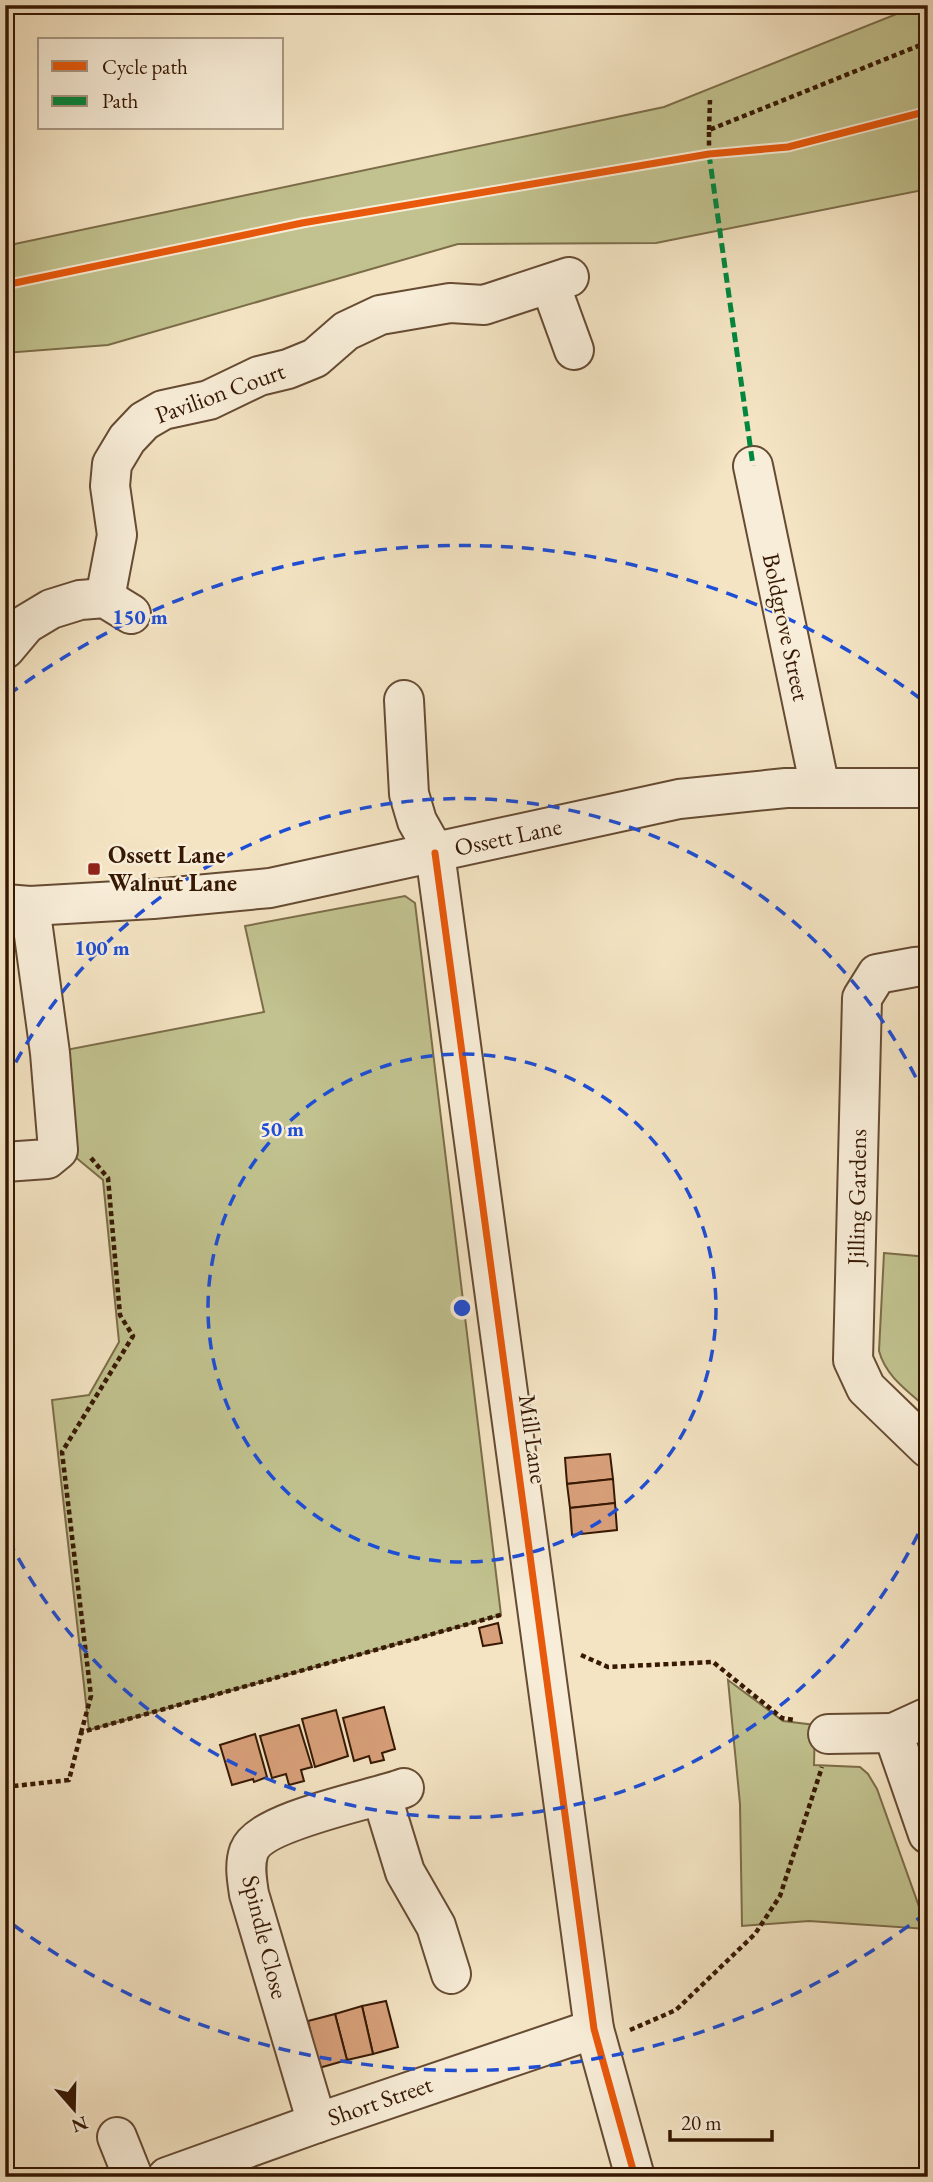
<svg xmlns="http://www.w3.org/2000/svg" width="933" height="2182" font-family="'EB Garamond',serif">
<rect width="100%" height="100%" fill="#f4e4c3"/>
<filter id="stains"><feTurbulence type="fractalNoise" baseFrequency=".00286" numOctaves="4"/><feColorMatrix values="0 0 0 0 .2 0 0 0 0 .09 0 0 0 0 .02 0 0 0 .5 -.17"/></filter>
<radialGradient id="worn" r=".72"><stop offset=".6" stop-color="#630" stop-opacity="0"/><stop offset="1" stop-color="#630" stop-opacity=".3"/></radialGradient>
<g fill="#c1c28f" stroke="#7c6d49" stroke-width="2">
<polygon points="919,5 928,5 928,189 656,243 458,244 108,345 5,353 5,246 664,107"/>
<polygon points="405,896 415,903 501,1615 89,1730 52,1400 89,1395 119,1342 103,1180 62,1146 50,1053 264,1012 245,926"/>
<path d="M884 1253 928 1257V1409C908 1391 886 1377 879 1351Z"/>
<polygon points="728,1680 783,1721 815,1725 814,1765 860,1767 868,1774 877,1789 927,1929 809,1921 742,1926 740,1804"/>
</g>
<g fill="#d8a07a" stroke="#361803" stroke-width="2">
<polygon points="610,1454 613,1479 567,1484 565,1458"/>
<polygon points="613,1479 615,1503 570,1508 567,1484"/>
<polygon points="615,1503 617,1530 572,1535 570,1508"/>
<polygon points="498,1623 502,1643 483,1646 479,1628"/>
<polygon points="384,1707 395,1749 382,1753 384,1760 371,1763 369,1756 354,1761 343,1718"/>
<polygon points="336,1710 348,1756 315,1767 302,1719"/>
<polygon points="299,1725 312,1767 301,1770 304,1781 289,1785 286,1774 272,1778 260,1736"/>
<polygon points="255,1734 267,1777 254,1782 253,1779 232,1785 220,1745"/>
<polygon points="386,2001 398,2047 373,2054 362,2006"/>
<polygon points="362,2006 373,2054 347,2060 335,2014"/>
<polygon points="335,2014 347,2060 319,2068 308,2021"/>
</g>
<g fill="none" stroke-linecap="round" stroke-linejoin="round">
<defs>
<g id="minor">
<polyline points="550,284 574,350"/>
<polyline points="753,466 820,788"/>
<polyline points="105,598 117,535 110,486 112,464 127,439 144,421 163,410 209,400 259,376 288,369 315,358 346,331 380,315 450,303 484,305 569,277"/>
<polyline points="5,649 26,624 51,609 80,600 105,598 131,614"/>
<polyline points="404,700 409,794 417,821 435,853 594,2029 635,2177"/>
<polyline points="5,904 30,906 153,899 270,888 679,799 786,788 928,788"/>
<polyline points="928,966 915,967 877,974 862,998 853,1360 866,1388 928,1448"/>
<polyline points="5,1162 47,1159 58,1150 50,1053 30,906"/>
<polyline points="928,1717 893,1733 928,1834"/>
<polyline points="828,1734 893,1733"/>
<polyline points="382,1797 405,1872 436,1926 451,1974"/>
<path d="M317 2123 249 1894C247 1880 244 1865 249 1851 261 1820 372 1800 404 1788"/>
<polyline points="117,2137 133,2177"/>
<polyline points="167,2177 317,2123 594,2029"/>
</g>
</defs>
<use href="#minor" stroke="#664b33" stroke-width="42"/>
<g stroke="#361803" stroke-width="4.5" stroke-dasharray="5 3.5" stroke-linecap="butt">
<polyline points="709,130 710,100"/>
<polyline points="709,154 709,130 928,42"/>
<polyline points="581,1655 608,1667 713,1662 782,1718 794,1720"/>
<polyline points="81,1733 91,1696 62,1452 133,1336 120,1315 108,1178 91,1158"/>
<polyline points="5,1787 69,1780 81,1733 89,1730 504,1614"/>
<polyline points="630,2030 676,2010 755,1934 780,1896 822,1767"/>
</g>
<use href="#minor" stroke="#f8edd8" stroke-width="38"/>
<polyline stroke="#00873e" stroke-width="5" stroke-dasharray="10 5" stroke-linecap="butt" points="709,154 753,466"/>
<defs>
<g id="cycleway">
<polyline points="5,285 302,223 709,154 788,147 928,111"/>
<polyline points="435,853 594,2029 635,2177"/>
</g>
</defs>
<use href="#cycleway" stroke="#f8edd8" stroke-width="11"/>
<use href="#cycleway" stroke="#e8590c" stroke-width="7"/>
</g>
<g fill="none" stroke="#1d4ed8" stroke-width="3.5" stroke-dasharray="12 9">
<circle cx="462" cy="1308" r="254"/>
<path d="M927 1515A509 509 0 0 1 6 1535M6 1081A509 509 0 0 1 927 1101"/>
<path d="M926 1913A763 763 0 0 1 8 1921M8 695A763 763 0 0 1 926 703"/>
</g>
<rect fill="#8f2418" stroke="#f8edd8" stroke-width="2.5" x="87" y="862" width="14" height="14" rx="3.5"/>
<g text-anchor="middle" stroke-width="5" stroke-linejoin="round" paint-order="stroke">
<g font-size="24" fill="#361803" stroke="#f8edd8">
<text transform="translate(220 393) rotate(-20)" y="8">Pavilion Court</text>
<text transform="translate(786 627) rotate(78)" y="8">Boldgrove Street</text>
<text transform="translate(508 837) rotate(-12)" y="8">Ossett Lane</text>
<text transform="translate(857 1197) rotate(-89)" y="8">Jilling Gardens</text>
<text transform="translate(533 1439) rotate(82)" y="8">Mill Lane</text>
<text transform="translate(265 1937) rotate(76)" y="8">Spindle Close</text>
<text transform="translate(380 2101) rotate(-19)" y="8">Short Street</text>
</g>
<g font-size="24" font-weight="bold" fill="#361803" stroke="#f8edd8" text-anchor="start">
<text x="108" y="863">Ossett Lane<tspan x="108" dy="28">Walnut Lane</tspan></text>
</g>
</g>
<circle cx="462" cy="1308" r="10" fill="#1d4ed8" stroke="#f8edd8" stroke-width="3.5"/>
<g font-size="21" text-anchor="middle" font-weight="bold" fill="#1d4ed8" stroke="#f8edd8" stroke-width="5" stroke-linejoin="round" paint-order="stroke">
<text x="140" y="624">150 m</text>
<text x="102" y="955">100 m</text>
<text x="282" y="1136">50 m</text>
</g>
<rect width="933" height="2182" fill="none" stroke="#f4e4c3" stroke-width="28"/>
<rect x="7" y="7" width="919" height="2168" fill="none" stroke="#361803" stroke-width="3.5"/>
<rect x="14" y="14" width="905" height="2154" fill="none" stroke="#361803" stroke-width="2"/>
<rect x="38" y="38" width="245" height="91" fill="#f8edd8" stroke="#aa9883" stroke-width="2"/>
<rect x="52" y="61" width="35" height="10" fill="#e8590c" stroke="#aa9883" stroke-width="2"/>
<text x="102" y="74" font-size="21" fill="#361803">Cycle path</text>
<rect x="52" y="96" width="35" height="10" fill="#00873e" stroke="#aa9883" stroke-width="2"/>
<text x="102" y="108" font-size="21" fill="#361803">Path</text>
<g transform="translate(74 2109) rotate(160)" stroke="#f8edd8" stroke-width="5" paint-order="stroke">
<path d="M0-5L12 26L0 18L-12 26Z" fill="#361803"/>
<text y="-10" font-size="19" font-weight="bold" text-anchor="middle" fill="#361803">N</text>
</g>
<path d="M670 2130v10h102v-10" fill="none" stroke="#361803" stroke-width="3.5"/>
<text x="681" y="2130" font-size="21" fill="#361803" stroke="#f8edd8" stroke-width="5" paint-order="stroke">20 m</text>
<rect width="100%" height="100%" filter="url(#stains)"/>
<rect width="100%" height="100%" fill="url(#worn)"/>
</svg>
